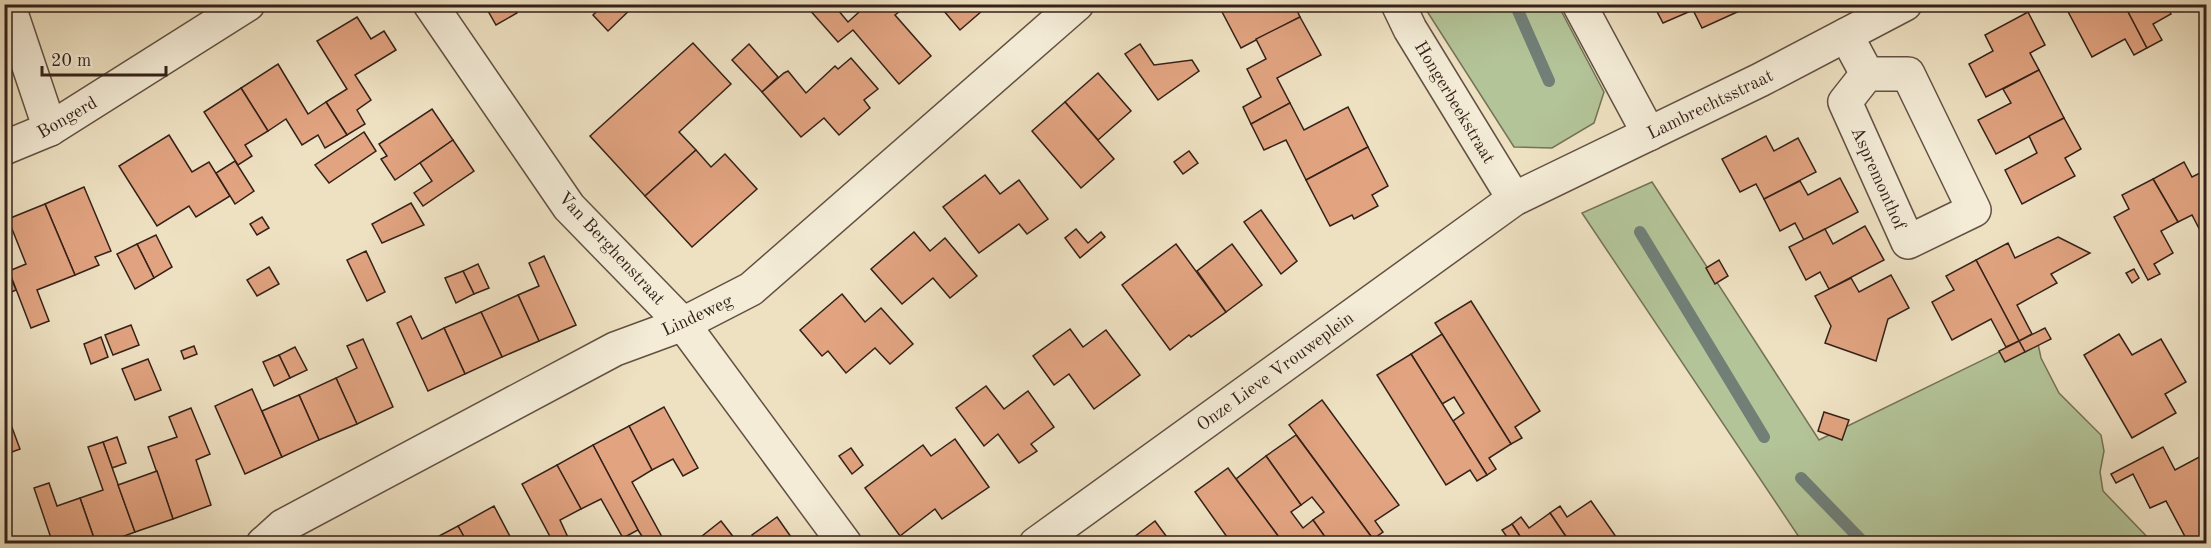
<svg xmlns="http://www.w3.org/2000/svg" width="2211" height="548" font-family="'Old Standard TT',serif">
<rect width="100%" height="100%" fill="#eee1c2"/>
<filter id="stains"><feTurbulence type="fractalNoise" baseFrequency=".00333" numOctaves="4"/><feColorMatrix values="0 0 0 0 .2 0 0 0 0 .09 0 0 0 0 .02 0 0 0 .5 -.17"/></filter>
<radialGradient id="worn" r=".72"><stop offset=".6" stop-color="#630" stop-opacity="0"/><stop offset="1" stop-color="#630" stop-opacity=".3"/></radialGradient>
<g fill="#b3c498" stroke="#747258" stroke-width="1.5">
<polygon points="1423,5 1558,5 1604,92 1594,123 1552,148 1514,147"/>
<polygon points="1652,182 1819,440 2036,334 2041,358 2059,393 2101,435 2104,451 2100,472 2103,491 2153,543 1803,543 1582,213"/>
</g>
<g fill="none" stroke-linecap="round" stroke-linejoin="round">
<g stroke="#717f77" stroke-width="12">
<polyline points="1515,4 1549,81"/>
<polyline points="1640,232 1764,437"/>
<polyline points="1801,478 1865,544"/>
</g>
</g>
<g fill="#e1a380" stroke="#342119" stroke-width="1.5">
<polygon points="484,4 513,4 517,13 496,25"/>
<polygon points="604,4 636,4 608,31 593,15"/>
<polygon points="812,4 833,4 848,22 868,4 909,4 895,15 931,56 899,84 853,30 838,42 808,8"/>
<polygon points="938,4 990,4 960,30"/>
<polygon points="1226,4 1294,4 1300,17 1241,48 1220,8"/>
<polygon points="1653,4 1745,4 1746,8 1702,28 1693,10 1663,23"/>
<polygon points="2064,4 2124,4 2147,48 2134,55 2125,39 2092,57"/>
<polygon points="2124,4 2166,4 2171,14 2153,24 2162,40 2147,48"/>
<polygon points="2028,12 2045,45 2030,53 2039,70 1986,97 1969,64 1993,51 1985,35"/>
<polygon points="357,17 371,39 384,31 396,50 355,75 371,100 357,110 365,124 347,135 326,102 347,89 317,41"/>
<polygon points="1300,17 1321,55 1277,78 1290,103 1251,124 1243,107 1261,97 1247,69 1266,59 1256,39"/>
<polygon points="693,43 731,84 679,132 696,150 645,196 590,136"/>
<polygon points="749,44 778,77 762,92 732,60"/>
<polygon points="1140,44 1154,65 1192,60 1199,71 1158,100 1125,54"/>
<polygon points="851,58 878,89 864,100 870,108 839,135 824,118 801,137 762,92 784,73 788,71 806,93 835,66 838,69"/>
<polygon points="278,64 308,114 326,102 347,135 325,148 318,135 302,145 286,119 268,131 241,88"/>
<polygon points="2039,70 2064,118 1996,154 1978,120 2011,103 2003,89"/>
<polygon points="1098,73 1131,111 1098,140 1065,102"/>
<polygon points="2206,73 2206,86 2201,75"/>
<polygon points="241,88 268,131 245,145 252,156 238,165 204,112"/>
<polygon points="1065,102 1114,159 1081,188 1032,131"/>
<polygon points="1290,103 1304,130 1348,107 1368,147 1306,180 1286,140 1264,150 1251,124"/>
<polygon points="432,109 453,140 395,180 381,159 387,156 379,144"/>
<polygon points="2064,118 2081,149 2065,158 2075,176 2022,204 2005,170 2037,153 2029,136"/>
<polygon points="364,132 376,151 329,183 315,165"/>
<polygon points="169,135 192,172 209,162 230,196 196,217 189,206 157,226 119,166"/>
<polygon points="1766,136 1774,151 1798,138 1816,172 1764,199 1756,184 1740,192 1722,159"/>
<polygon points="453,140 474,171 423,206 414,193 432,181 420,163"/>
<polygon points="1368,147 1388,186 1372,195 1378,206 1354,219 1352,215 1330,226 1306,180"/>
<polygon points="696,150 711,167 725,154 757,189 692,247 645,196"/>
<polygon points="1189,151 1198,163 1183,174 1174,162"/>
<polygon points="235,161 254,191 235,204 216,173"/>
<polygon points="2184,162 2192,177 2206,170 2206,236 2204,238 2192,215 2178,222 2153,179"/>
<polygon points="985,175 1000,194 1019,180 1048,219 1027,234 1019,224 979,253 943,207"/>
<polygon points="1840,178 1858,212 1804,240 1795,223 1780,231 1764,199 1800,181 1808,195"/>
<polygon points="2153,179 2178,222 2161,231 2173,253 2154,264 2160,274 2148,280 2114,217 2129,209 2122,195"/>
<polygon points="84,187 111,251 95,257 99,265 75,275 45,204"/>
<polygon points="411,203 424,225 382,243 372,224"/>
<polygon points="45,204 75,275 37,290 49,321 31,328 9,271 26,264 8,219"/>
<polygon points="1261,210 1297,261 1281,274 1244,222"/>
<polygon points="262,217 269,228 257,235 250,224"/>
<polygon points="1865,226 1884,260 1829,289 1820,272 1806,280 1789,247 1825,229 1833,244"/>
<polygon points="1076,229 1088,243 1101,232 1105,237 1080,258 1065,238"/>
<polygon points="914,232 930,251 945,238 977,276 950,298 933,278 902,304 871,269"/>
<polygon points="156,235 172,267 154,278 137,244"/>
<polygon points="2058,237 2090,253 2051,274 2057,283 2017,305 2032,334 2019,341 1976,260 2008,243 2015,258"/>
<polygon points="137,244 154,278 135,289 117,254"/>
<polygon points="1176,244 1226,312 1191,337 1189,335 1170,350 1122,285"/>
<polygon points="1232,244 1262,285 1226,312 1197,271"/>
<polygon points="366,251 385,292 367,301 347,260"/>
<polygon points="544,256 576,325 539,341 518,295 539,286 529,263"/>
<polygon points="1719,260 1728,276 1715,284 1706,268"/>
<polygon points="1976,260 2019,341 2006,347 1991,319 1952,340 1932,302 1954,290 1946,276"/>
<polygon points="4,261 16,290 4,295"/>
<polygon points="478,264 489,288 474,294 463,271"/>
<polygon points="269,267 279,284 257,296 247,280"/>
<polygon points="2134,269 2139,278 2132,283 2126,273"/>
<polygon points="463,271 474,294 456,303 445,278"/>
<polygon points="1891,275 1909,308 1888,319 1876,361 1825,343 1831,326 1815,296 1851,278 1859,292"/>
<polygon points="842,294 865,322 881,308 913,344 890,364 875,348 846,373 828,351 822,356 800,330"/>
<polygon points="518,295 539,341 502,357 481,312"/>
<polygon points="1471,301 1540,411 1515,427 1522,438 1511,444 1435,323"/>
<polygon points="481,312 502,357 465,374 444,328"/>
<polygon points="411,316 422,339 444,328 465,374 428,391 397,323"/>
<polygon points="131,325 139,345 113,355 105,335"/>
<polygon points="2045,328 2051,339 2025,352 2019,341"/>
<polygon points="1070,329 1083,347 1106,330 1140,375 1094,409 1069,374 1054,385 1033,356"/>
<polygon points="1442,334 1511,444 1489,458 1496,469 1487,475 1453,421 1464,413 1454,397 1442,404 1411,354"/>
<polygon points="2119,334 2132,355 2161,339 2186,382 2165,394 2176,413 2132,438 2084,355"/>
<polygon points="101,337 108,357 91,364 84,344"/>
<polygon points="363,339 393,407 357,424 336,378 357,368 347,346"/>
<polygon points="2019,341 2025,352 2005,362 1999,351"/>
<polygon points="194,346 197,354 184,359 181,351"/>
<polygon points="295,347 307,370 290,378 279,355"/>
<polygon points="1411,354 1487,475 1477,481 1470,470 1446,485 1377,375"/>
<polygon points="279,355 290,378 274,386 263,362"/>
<polygon points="148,359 161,390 135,400 122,369"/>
<polygon points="336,378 357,424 319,440 299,395"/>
<polygon points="986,386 1004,409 1028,391 1054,427 1031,444 1037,451 1019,463 998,434 984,446 956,408"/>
<polygon points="252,389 282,457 245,474 215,406"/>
<polygon points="299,395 319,440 282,457 262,411"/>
<polygon points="1322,400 1399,505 1375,521 1383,532 1373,539 1289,425"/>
<polygon points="4,406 20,449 4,455"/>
<polygon points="664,407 698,468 683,476 673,459 652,470 629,426"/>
<polygon points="191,408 210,454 196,460 211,505 173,519 148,447 177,437 169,417"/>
<polygon points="1824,412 1849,420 1842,440 1818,431"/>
<polygon points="629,426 652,470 632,482 662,537 650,544 647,544 638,530 593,445"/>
<polygon points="1296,435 1373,539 1367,544 1330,544 1313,520 1324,512 1312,497 1301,505 1266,456"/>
<polygon points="117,437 126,463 112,468 103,442"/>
<polygon points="955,439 989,487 942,519 935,509 900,536 865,488 923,445 931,456"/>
<polygon points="103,442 135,532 103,544 96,544 80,498 103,490 88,447"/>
<polygon points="593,445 638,530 623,538 601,499 581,509 557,465"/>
<polygon points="2163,447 2175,470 2203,455 2206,462 2206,544 2189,544 2166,501 2150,508 2133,474 2116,483 2111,474"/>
<polygon points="851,448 863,465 852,474 839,456"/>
<polygon points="1266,456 1301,505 1291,512 1303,528 1313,520 1330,544 1284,544 1236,479"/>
<polygon points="557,465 581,509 560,520 571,544 554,544 522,484"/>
<polygon points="1228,468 1236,479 1284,544 1232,544 1195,492"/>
<polygon points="157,471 173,519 135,532 118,485"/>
<polygon points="49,483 57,506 80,498 96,544 53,544 34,488"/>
<polygon points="1591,501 1621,544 1571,544 1550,513 1560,506 1567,517"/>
<polygon points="494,506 514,544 468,544 458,526"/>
<polygon points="1550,513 1571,544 1525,544 1512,524 1521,517 1529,528"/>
<polygon points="4,517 14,544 4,544"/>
<polygon points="777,517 796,544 758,544 752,535"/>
<polygon points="721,521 735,539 730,544 692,544"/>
<polygon points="1155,521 1172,544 1125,544"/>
<polygon points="1512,524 1525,544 1506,544 1510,541 1502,530"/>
<polygon points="458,526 468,544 424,544"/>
</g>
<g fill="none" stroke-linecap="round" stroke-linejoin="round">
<defs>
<g id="minor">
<polyline points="8,4 50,129"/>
<polyline points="430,4 569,207 683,324 845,544"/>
<polyline points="1398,4 1410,29 1514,199"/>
<polyline points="1579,4 1649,134"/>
<polyline points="1846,35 1867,74 1908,74 1974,210 1908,242 1845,102 1867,74"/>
<polyline points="4,148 50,129 248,4"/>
<polyline points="263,544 283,526 615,349 683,324 751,289 1077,4"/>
<polyline points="1036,544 1514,199 1760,80 1905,4"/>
</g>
</defs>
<use href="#minor" stroke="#625143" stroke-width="36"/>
<use href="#minor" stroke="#f4ecd7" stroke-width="33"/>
</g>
<g text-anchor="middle" stroke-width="4.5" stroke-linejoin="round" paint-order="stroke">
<g font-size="18" fill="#342119" stroke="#f4ecd7">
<text transform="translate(1455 102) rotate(59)" y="6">Hongerbeekstraat</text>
<text transform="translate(1710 104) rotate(-26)" y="6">Lambrechtsstraat</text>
<text transform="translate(67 117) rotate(-30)" y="6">Bongerd</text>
<text transform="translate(1879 178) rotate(66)" y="6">Aspremonthof</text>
<text transform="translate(612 248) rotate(47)" y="6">Van Berghenstraat</text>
<text transform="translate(697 315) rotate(-25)" y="6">Lindeweg</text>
<text transform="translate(1275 371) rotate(-36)" y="6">Onze Lieve Vrouweplein</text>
</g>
</g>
<rect width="2211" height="548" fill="none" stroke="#eee1c2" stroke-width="24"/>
<rect x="6" y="6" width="2199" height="536" fill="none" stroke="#342119" stroke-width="3"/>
<rect x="12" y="12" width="2187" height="524" fill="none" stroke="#342119" stroke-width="1.5"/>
<path d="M42 66v9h124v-9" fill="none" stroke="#342119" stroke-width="3"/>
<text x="51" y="66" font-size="18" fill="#342119" stroke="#f4ecd7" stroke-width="4.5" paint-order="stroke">20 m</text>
<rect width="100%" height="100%" filter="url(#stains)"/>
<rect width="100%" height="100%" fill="url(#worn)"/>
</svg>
